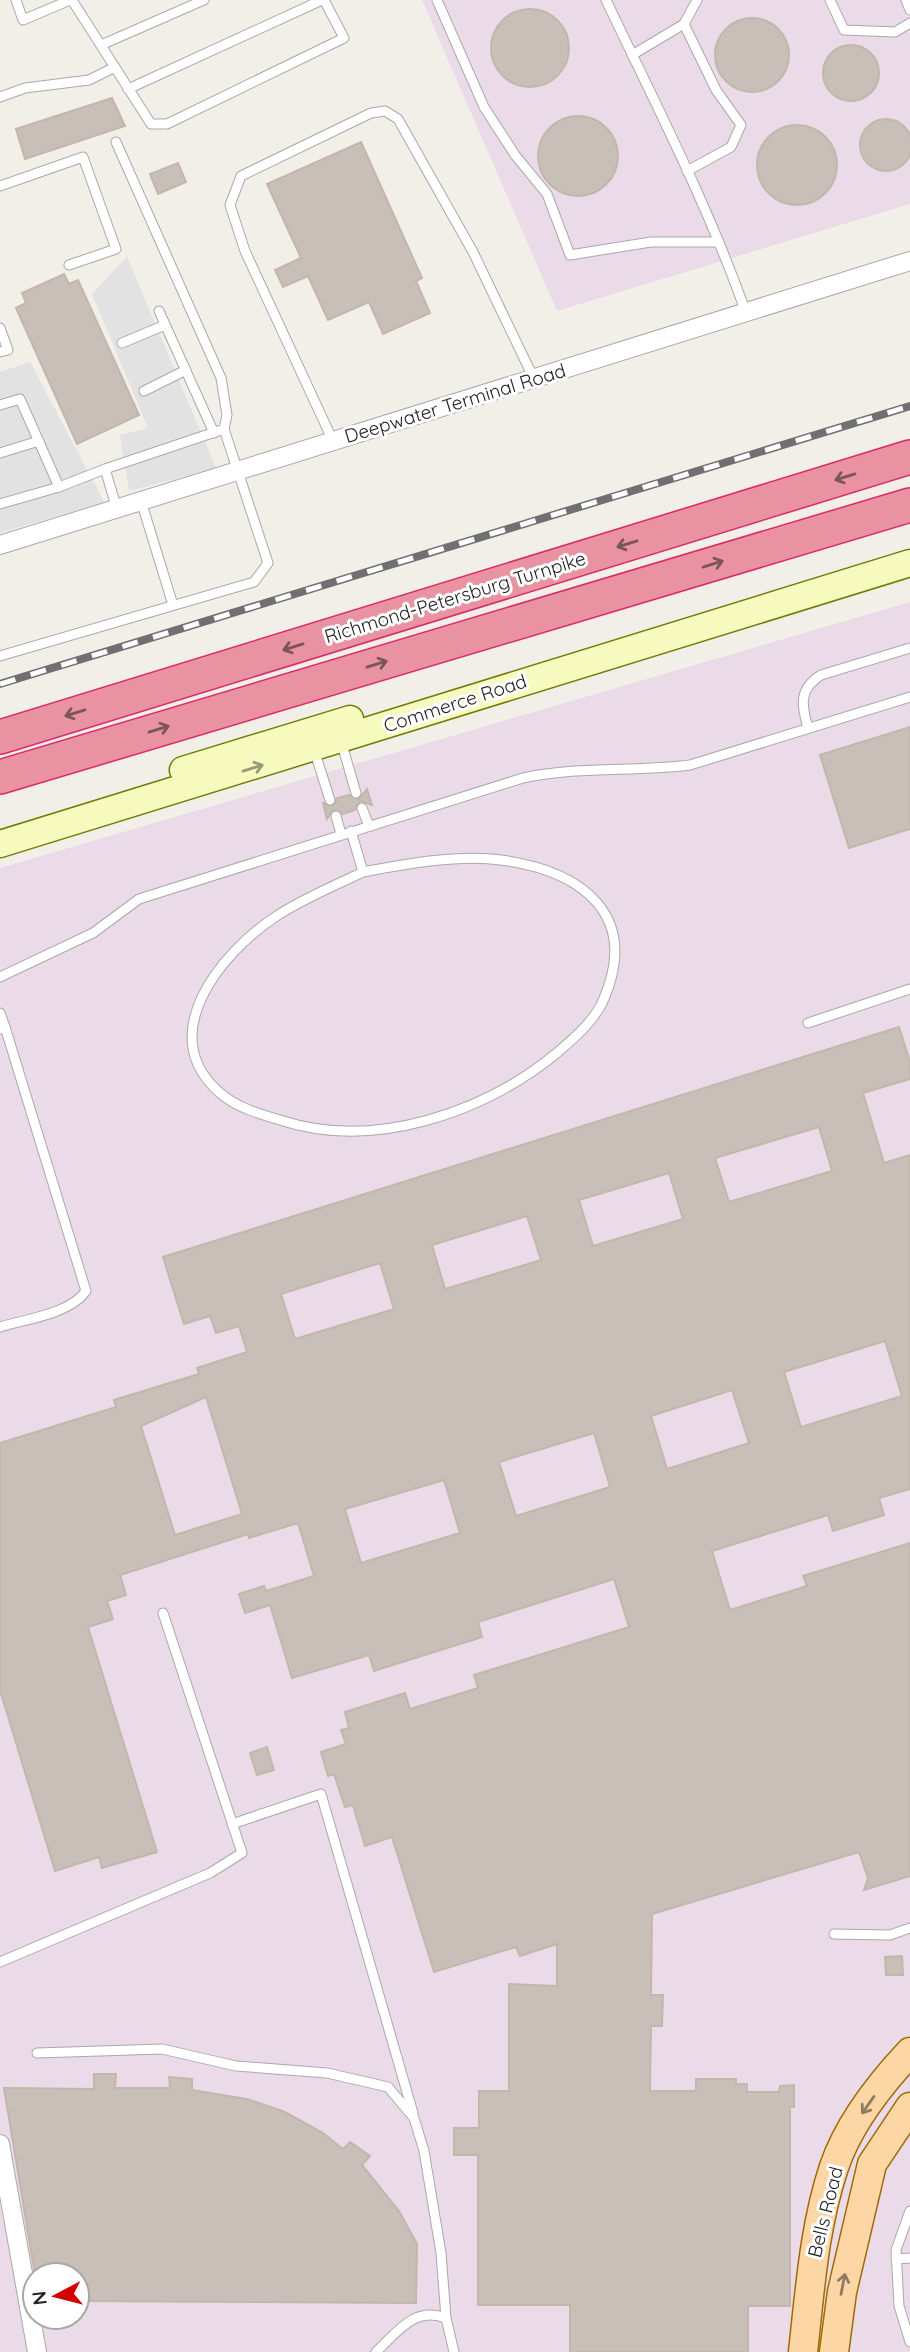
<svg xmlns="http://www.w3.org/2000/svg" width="910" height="2352" font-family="Quicksand,sans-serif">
<rect width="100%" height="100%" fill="#f2efe9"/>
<g fill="#ebdbe8" fill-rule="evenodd">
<polygon points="422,0 910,0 910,204 557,311"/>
<path d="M910 602V2352H0V868ZM35 2275H77V2317H35Z"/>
</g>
<g fill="#e2e2e2">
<polygon points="127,257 216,468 129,491 120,435 148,428 92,294"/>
<polygon points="30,362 104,502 0,533 0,372"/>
</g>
<g fill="#c7bfb8" stroke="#c4b6ab" stroke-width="2" fill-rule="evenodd">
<circle cx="530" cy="48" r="39"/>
<circle cx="752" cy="55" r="37"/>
<circle cx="851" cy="73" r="28"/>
<polygon points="112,98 125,126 25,159 16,129"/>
<circle cx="578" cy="156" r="40"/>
<circle cx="886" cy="145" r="26"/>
<circle cx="797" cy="165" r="40"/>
<polygon points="361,142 422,278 416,281 430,313 383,334 369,302 328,320 308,276 283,287 275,270 301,258 267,184"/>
<polygon points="178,163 186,182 158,194 150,174"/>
<polygon points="64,274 69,284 78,280 139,415 77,444 16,308 26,303 22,293"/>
<polygon points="910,727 910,829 849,848 820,755"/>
<polygon points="367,789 372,805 360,801 355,810 343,814 333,810 327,819 323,803 333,806 337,798 349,795 359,799"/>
<path d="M899 1027 910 1062V1079L863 1093 884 1163 910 1155V1489L879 1498 884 1515 833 1531 828 1515 712 1551 730 1610 807 1586 803 1576 910 1543V1876L864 1890 868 1878 859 1852 652 1914 651 1995H663L662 2026H651L650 2091H696V2079H736V2084H747V2092H779L780 2086 794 2085V2107H790V2306H748V2352H570V2305H478V2155H454V2128H479V2091H509V1984L557 1986V1944L520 1956 516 1947 434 1972 392 1837 365 1846 353 1805 345 1807 334 1774 328 1776 321 1752 346 1744 341 1730 349 1728 345 1712 405 1693 410 1709 478 1688 474 1675 629 1627 614 1579 478 1622 482 1637 374 1671 369 1655 292 1678 270 1605 245 1613 239 1594 264 1586 266 1591 314 1576 298 1523 249 1538 248 1534 120 1575 126 1595 107 1601 113 1619 88 1627 157 1852 102 1868 99 1857 55 1871 0 1690V1443L116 1407 114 1400 199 1374 197 1368 247 1352 239 1326 216 1333 210 1316 184 1324 163 1257ZM819 1127 832 1171 729 1202 715 1158ZM669 1173 683 1219 593 1246 579 1200ZM527 1216 541 1260 445 1289 432 1245ZM380 1263 394 1309 295 1339 281 1294ZM885 1341 902 1396 801 1427 784 1372ZM732 1390 749 1443 667 1469 651 1416ZM206 1397 242 1514 175 1535 141 1426ZM594 1433 610 1487 516 1516 499 1462ZM444 1480 460 1533 361 1563 345 1509Z"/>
<polygon points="267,1747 274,1770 257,1775 250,1753"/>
<polygon points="902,1956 903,1975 886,1975 885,1957"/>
<polygon points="94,2074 116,2074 115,2088 170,2088 169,2077 192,2079 192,2090 247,2099 285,2112 323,2133 343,2149 350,2142 370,2156 362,2165 399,2211 417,2244 416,2303 77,2301 77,2275 35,2275 4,2088 94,2089"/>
</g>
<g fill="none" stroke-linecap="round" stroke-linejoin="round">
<defs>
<g id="lane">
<polyline points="16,0 23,20 70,0"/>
<polyline points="72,0 151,124 167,124 344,38 324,0"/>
<polyline points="437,0 484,107 515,155 547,194 570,255 651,242 719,242"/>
<path d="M606 0C655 103 708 205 746 313"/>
<polyline points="830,0 844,30 895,32 910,23"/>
<polyline points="906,0 910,10"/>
<polyline points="684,24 716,90 741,125 731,147 687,171"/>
<polyline points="101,45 204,0"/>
<polyline points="632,55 684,24 697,0"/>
<polyline points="128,89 322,0"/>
<polyline points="0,97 25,88 89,80 115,67"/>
<polyline points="116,142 221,378 227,415 224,429 105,469 117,509"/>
<polyline points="0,186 83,157 116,249 69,265"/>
<polyline points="159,311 214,433"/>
<polyline points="0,328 8,350 0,352"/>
<polyline points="122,343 165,325"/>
<polyline points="144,391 186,370"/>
<polyline points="0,405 20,399 59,487 105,469"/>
<polyline points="333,441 245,251 230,205 241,176 371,113 385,111 398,119 473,252 534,379"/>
<polyline points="0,453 39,441"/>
<polyline points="141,501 173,605"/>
<polyline points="0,504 59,487"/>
<polyline points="0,656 254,582 268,563 224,429"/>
<path d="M808 728C801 704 799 689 821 675L910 648"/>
<polyline points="341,741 356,793"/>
<polyline points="314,750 330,800"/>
<polyline points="362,808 369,826"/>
<polyline points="336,816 341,834"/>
<path d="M351 831 363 872C334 886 302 899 275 917 221 953 153 1035 220 1093 236 1107 259 1114 280 1120 373 1151 485 1113 558 1052 573 1039 593 1022 602 1003 642 915 582 871 501 860 459 854 405 864 363 872"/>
<path d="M0 977 93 933 139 899 523 778C579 766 635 772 690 765L910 697"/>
<polyline points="0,1013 5,1027"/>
<polyline points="808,1023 910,989"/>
<path d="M0 1029 5 1027 86 1291C70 1314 26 1319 0 1327"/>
<polyline points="232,1824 321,1794 413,2113"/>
<polyline points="834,1934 890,1935 910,1928"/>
<polyline points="0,1962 210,1873 242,1853 163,1613"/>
<polyline points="37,2053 162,2049 236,2066 327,2073 388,2087 414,2118 424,2151 441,2253 446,2318"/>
<polyline points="910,2211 896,2250 899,2306 910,2342"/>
<polyline points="896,2259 910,2258"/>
<path d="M376 2352C397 2333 413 2306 446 2318L454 2352"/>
</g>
<g id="street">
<polyline points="0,545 910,261"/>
<polyline points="0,2144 37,2352"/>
</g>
<g id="secondary">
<polyline points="183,770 350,719"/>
<polyline points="0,844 910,563"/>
</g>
<g id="primary">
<path d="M803 2352C810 2290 814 2227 834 2167 848 2125 880 2084 910 2052"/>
<polyline points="834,2352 842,2292 872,2164 910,2107"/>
</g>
<g id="highway">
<polyline points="0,737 910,457"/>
<polyline points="0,777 910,505"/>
</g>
</defs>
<use href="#lane" stroke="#a9a9a9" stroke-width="11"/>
<use href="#street" stroke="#a9a9a9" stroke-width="20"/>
<use href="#secondary" stroke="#707d05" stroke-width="29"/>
<use href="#primary" stroke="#a06b00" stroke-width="31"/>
<use href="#highway" stroke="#dc2a67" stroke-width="36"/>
<use href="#lane" stroke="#fff" stroke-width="9"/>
<use href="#street" stroke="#fff" stroke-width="18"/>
<use href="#secondary" stroke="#f7fabf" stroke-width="26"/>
<use href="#primary" stroke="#fcd6a4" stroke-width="28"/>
<use href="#highway" stroke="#e892a2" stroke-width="33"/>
<defs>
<polyline id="rail" points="0,684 910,406"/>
</defs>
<use href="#rail" stroke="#707070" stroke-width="8"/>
<use href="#rail" stroke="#fff" stroke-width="5" stroke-dasharray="16" stroke-linecap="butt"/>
</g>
<defs><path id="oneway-shaft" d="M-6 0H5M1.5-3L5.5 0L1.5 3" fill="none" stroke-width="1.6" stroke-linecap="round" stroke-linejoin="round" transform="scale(1.75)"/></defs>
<g stroke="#7b545c">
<use href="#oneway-shaft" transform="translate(845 477) rotate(163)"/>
<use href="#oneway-shaft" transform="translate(627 544) rotate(163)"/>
<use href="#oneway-shaft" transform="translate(713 564) rotate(-17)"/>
<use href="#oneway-shaft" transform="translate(293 647) rotate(163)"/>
<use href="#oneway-shaft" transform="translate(377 664) rotate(-17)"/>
<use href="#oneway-shaft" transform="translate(75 713) rotate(163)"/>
<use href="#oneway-shaft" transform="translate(159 729) rotate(-17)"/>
</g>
<use stroke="#979978" href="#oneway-shaft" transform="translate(253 768) rotate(-17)"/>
<g stroke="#8f7c63">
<use href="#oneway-shaft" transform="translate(868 2105) rotate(125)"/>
<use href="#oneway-shaft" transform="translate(843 2284) rotate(-79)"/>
</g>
<g text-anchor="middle" stroke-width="6" stroke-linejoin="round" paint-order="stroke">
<g font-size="19" fill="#222" stroke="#fff">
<text transform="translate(455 403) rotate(-17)" y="7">Deepwater Terminal Road</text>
<text transform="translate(455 597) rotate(-17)" y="7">Richmond-Petersburg Turnpike</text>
<text transform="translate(455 703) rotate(-18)" y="7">Commerce Road</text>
<text transform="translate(825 2212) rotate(-76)" y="7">Bells Road</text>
</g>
</g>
<g transform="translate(56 2296) rotate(263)"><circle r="33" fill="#ffffff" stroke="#a7a7a7" stroke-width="2"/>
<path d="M0-5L12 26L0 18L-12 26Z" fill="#d40000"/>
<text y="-10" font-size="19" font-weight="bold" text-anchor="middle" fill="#222222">N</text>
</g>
</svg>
